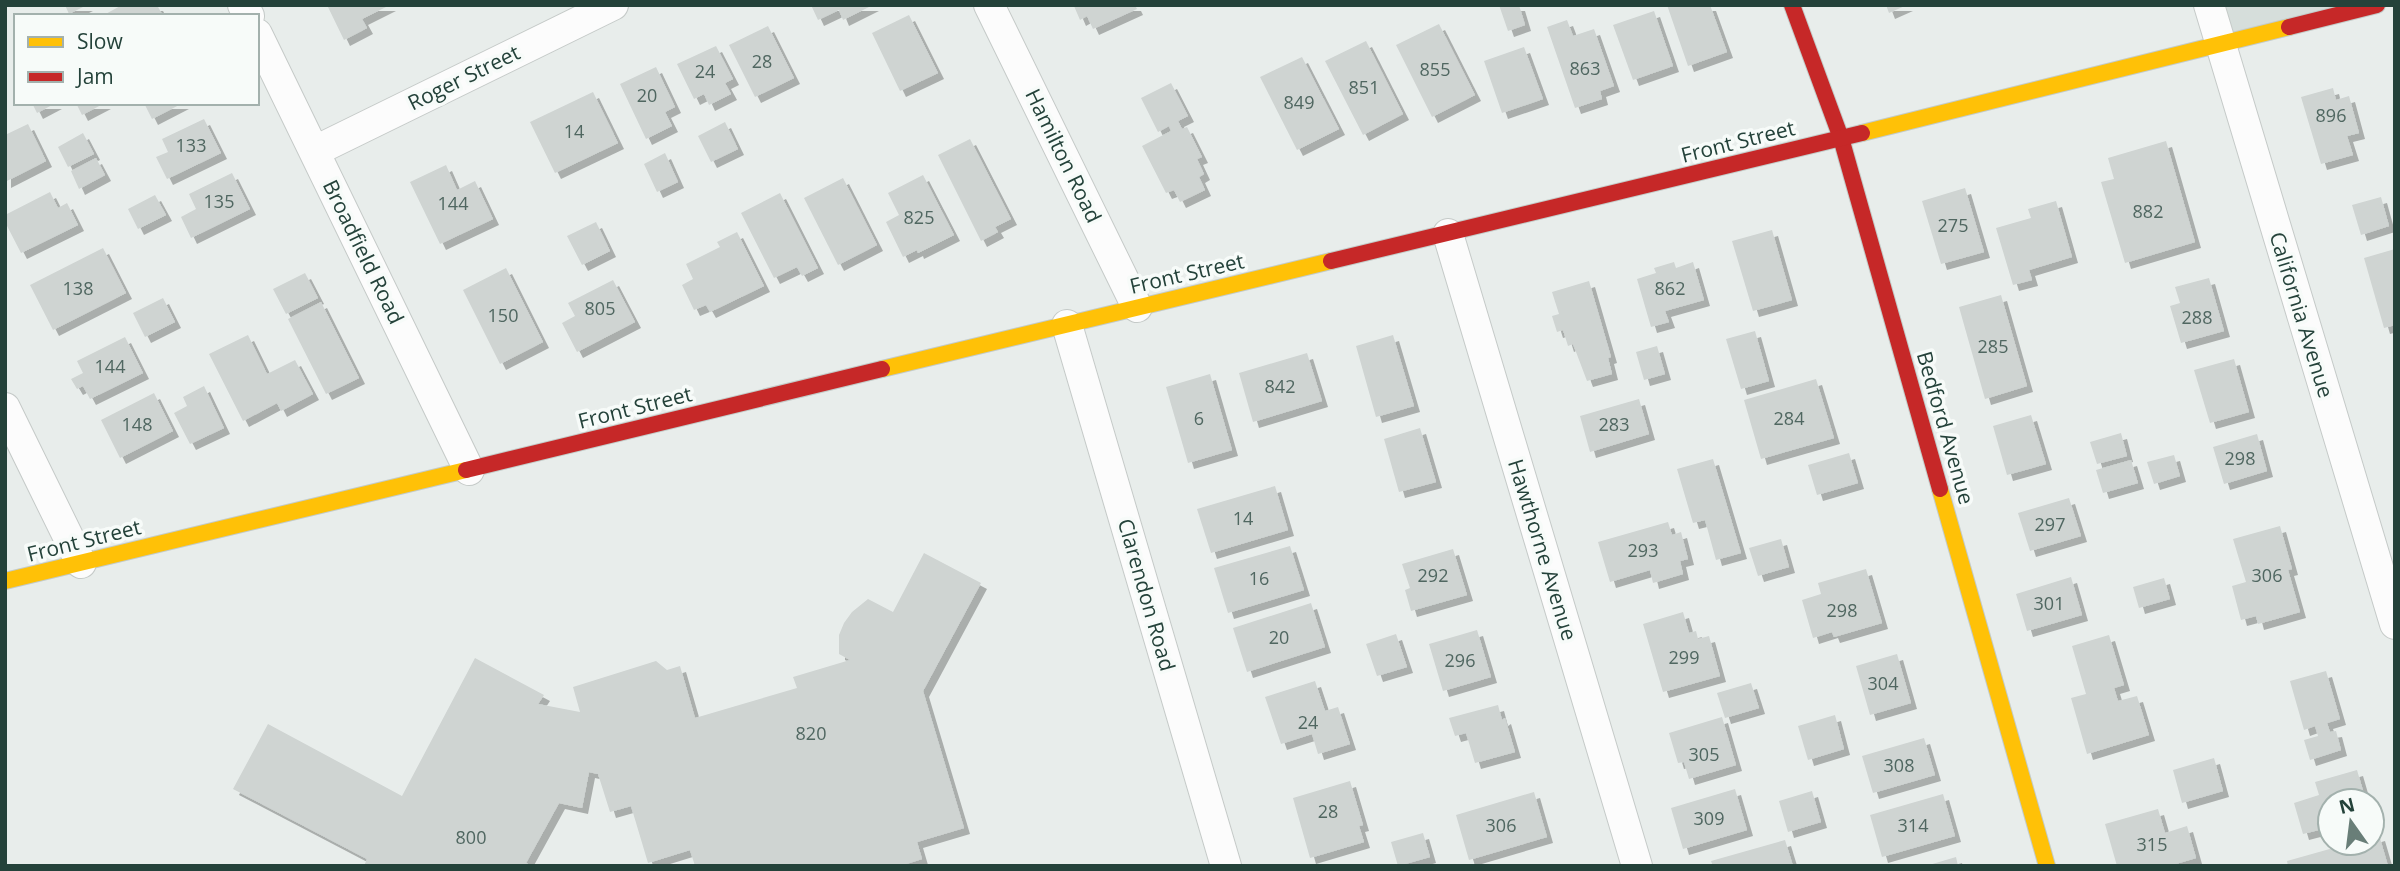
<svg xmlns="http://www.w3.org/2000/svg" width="2400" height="871" font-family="'Open Sans',sans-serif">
<defs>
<filter id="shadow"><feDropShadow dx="6" dy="6" stdDeviation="0" flood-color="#0004"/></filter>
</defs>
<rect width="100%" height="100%" fill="#e8edeb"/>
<polygon fill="#d6dedb" points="2209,5 2354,5 2219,44"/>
<g fill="#cfd4d2" filter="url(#shadow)">
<polygon points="65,5 87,5 69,14"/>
<polygon points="122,5 157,5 163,16 102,16"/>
<polygon points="327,5 390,5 362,19 367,28 344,40"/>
<polygon points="811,5 873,5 843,20 839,10 818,20"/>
<polygon points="1076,5 1135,5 1137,9 1093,29 1087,16 1080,20 1074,6"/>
<polygon points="1499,5 1519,5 1525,25 1508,31"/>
<polygon points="1667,5 1710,5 1727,52 1688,66"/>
<polygon points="1886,5 1907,5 1889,13"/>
<polygon points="1654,11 1673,66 1633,80 1613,25"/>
<polygon points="909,15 938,73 900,91 872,33"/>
<polygon points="1567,20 1573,36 1594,29 1614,86 1600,91 1602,99 1575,108 1547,27"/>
<polygon points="1439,24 1475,95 1432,117 1396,45"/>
<polygon points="768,26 794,78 755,97 729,45"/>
<polygon points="1366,41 1403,114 1363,135 1325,61"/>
<polygon points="716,46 733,79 725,83 731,94 709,105 704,94 694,99 677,64"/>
<polygon points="1524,47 1543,99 1502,113 1484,61"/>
<polygon points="1302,57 1339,129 1297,150 1260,77"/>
<polygon points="656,67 675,107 665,112 672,126 646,139 620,84"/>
<polygon points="1171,83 1188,116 1178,121 1182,129 1187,127 1202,157 1197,159 1204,174 1199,177 1205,190 1180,202 1174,190 1166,193 1142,146 1171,131 1169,126 1158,132 1141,98"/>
<polygon points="2333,88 2336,100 2349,96 2359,133 2347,136 2353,155 2321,164 2301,97"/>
<polygon points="593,92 618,143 555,173 530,122"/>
<polygon points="32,103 56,103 37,113"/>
<polygon points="76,103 105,103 82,115"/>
<polygon points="144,103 183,103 152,119"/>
<polygon points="204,119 221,153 167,179 156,157 168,152 162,139"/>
<polygon points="725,122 738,149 711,162 698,136"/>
<polygon points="28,124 46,161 5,182 5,135"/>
<polygon points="83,133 94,154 68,167 58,147"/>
<polygon points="970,139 1011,219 995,227 998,232 981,241 938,155"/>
<polygon points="2166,141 2195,242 2125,263 2101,182 2114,179 2108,158"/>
<polygon points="665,153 678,182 657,192 644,164"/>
<polygon points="96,158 105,175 79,189 71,171"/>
<polygon points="446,165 457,190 475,181 493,219 440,244 410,182"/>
<polygon points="232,173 250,209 191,238 181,217 196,209 189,194"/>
<polygon points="923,175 954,235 918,253 917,250 903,257 886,222 899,215 888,193"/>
<polygon points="843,178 877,245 838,265 804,198"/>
<polygon points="1965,188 1984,252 1941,264 1922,201"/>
<polygon points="50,192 58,208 67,203 78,225 21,253 5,222 5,215"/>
<polygon points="780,193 818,268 802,276 797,267 774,278 741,213"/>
<polygon points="155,195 166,215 138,229 128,209"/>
<polygon points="2381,197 2389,226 2361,235 2352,205"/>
<polygon points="2056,201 2072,257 2029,270 2032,280 2013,285 1996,228 2031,218 2028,209"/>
<polygon points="596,222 610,251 582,265 567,236"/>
<polygon points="1772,230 1792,300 1753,311 1732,241"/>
<polygon points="737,232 764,286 710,312 706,305 694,310 682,285 693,279 686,264 720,247 717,242"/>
<polygon points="103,248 126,293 53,330 30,285"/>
<polygon points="2395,249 2395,325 2384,328 2364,258"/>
<polygon points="1674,262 1676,268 1693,262 1704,300 1665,311 1669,322 1651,327 1637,279 1656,273 1654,268"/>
<polygon points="506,268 543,342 500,364 463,290"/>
<polygon points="305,273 318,298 286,314 273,289"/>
<polygon points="2209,278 2224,331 2181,343 2170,306 2180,303 2175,287"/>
<polygon points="613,280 635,322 577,352 562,323 575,316 568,303"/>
<polygon points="1589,281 1611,357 1608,358 1612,374 1587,381 1573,344 1568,346 1563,330 1557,332 1552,316 1559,314 1552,292"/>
<polygon points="2001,295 2027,386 1985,399 1959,307"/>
<polygon points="163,298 175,322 145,337 133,313"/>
<polygon points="321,302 359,378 326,394 288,319"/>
<polygon points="1755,331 1769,381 1741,389 1726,339"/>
<polygon points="248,335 267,374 295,360 313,394 281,411 277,403 243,421 209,354"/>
<polygon points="1393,335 1414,406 1376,417 1356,346"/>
<polygon points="125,337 143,373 90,399 83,386 77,389 71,379 83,373 77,361"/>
<polygon points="1657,346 1665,374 1644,380 1636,352"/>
<polygon points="1307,353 1322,401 1253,422 1239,373"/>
<polygon points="2234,359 2249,412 2210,423 2194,370"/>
<polygon points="1210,374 1232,450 1188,463 1166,387"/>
<polygon points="1816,379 1834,438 1761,459 1744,400"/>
<polygon points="204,386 224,428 190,444 174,413 187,406 183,397"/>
<polygon points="154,393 173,431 120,458 101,420"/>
<polygon points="1639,399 1649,434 1590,452 1580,416"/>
<polygon points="2031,415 2046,464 2007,475 1993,426"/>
<polygon points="1420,428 1436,482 1399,492 1384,439"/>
<polygon points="2121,433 2127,456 2097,464 2090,442"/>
<polygon points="2257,434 2267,471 2224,484 2213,447"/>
<polygon points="1849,453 1858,483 1817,495 1808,465"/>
<polygon points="2174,455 2180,476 2154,484 2147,462"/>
<polygon points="1713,459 1741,553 1716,560 1705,520 1693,523 1677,469"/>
<polygon points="2131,460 2138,483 2103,493 2096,470"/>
<polygon points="1275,486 1288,530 1211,553 1197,509"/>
<polygon points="2069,498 2081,536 2030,551 2018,513"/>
<polygon points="1668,522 1672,535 1681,532 1688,559 1680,561 1683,574 1653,583 1650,570 1610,582 1598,542"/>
<polygon points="2280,526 2292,569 2288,570 2300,612 2258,624 2256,616 2241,620 2232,586 2246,582 2233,539"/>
<polygon points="1781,539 1789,567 1758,576 1749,548"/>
<polygon points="1290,546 1304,590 1228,613 1214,568"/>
<polygon points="1453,549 1467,595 1411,611 1405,590 1410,588 1402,564"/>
<polygon points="924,553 981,583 923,691 964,828 917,842 922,859 900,866 695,866 690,850 648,863 631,806 610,812 598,774 589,772 582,808 559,803 526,863 532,866 364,866 367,859 233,789 268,724 402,796 475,658 544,695 538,704 580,712 573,687 656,661 667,670 680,666 695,718 797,688 793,677 850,660 839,654 839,635 844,623 852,612 868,599 893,612"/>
<polygon points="1866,569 1882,623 1834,637 1832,632 1813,638 1802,600 1821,594 1818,583"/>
<polygon points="2071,577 2082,615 2027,631 2016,594"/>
<polygon points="2164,578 2170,599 2139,608 2133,587"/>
<polygon points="1311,603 1325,647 1247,672 1233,628"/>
<polygon points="1683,612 1689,633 1696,631 1698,639 1709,636 1720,676 1663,692 1643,624"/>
<polygon points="1477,630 1491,677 1443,691 1429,644"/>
<polygon points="1396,634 1407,667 1377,676 1366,644"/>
<polygon points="2109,635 2124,685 2114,688 2118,701 2137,696 2149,735 2087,754 2071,698 2086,694 2072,646"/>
<polygon points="1897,654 1911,703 1870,715 1856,666"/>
<polygon points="2326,671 2340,719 2327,723 2330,732 2336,731 2341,750 2310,760 2304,740 2318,736 2315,726 2304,730 2290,681"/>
<polygon points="1315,681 1325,711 1338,707 1350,744 1318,754 1312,734 1281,744 1265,697"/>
<polygon points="1751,683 1759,708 1725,718 1717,693"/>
<polygon points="1498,705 1502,720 1505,718 1515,752 1475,763 1466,733 1455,736 1449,718"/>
<polygon points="1835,715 1844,749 1808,760 1798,726"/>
<polygon points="1722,717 1736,765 1689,779 1684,762 1678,763 1669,733"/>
<polygon points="1924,738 1935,775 1873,793 1862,756"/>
<polygon points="2214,758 2223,791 2182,803 2173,770"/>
<polygon points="2357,770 2366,801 2330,801 2330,827 2303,834 2294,803 2319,795 2315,782"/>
<polygon points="1350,781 1363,825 1359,826 1364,842 1310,858 1293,798"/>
<polygon points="1735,789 1747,830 1683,849 1671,808"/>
<polygon points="1812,791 1821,822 1788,832 1779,801"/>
<polygon points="1534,792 1547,837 1469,860 1456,815"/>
<polygon points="1943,794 1955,836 1882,857 1870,815"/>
<polygon points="2158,809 2165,833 2187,826 2196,858 2169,866 2117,866 2105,824"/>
<polygon points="1423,833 1430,857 1398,866 1391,842"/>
<polygon points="2379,835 2388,866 2288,866 2287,861 2351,843 2372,843 2372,837"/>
<polygon points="1785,840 1793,866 1713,866 1711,861"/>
<polygon points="1956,857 1958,866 1929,866 1929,865"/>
</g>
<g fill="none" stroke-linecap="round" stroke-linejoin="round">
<defs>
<g id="street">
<polyline points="243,5 249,16"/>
<polyline points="989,5 1137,307"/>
<polyline points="2209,5 2395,624"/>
<polyline points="257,34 469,470"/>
<polyline points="315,151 613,5"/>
<polyline points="1448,234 1637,866"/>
<polyline points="1067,325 1226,866"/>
<polyline points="5,408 81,563"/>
</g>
<g id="slow">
<polyline points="1862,133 2289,27"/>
<polyline points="882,369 1331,261"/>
<polyline points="1940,489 2047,866"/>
<polyline points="5,581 466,470"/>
</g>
<g id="jam">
<polyline points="1792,5 1841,138 1940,489"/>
<polyline points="2289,27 2377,5"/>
<polyline points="1331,261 1862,133"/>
<polyline points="466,470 882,369"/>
</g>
</defs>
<use href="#street" stroke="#c5cac8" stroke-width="32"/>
<use href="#slow" stroke="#c3cbc8" stroke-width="18"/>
<use href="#jam" stroke="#c3cbc8" stroke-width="18"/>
<use href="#street" stroke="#fcfcfc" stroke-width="30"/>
<use href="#slow" stroke="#ffc107" stroke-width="16"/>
<use href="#jam" stroke="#c62828" stroke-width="16"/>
</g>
<g text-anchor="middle" stroke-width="7" stroke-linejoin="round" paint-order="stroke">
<g font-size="18" fill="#506761">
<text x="762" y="68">28</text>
<text x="1585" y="75">863</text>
<text x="1435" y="76">855</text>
<text x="705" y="78">24</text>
<text x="1364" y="94">851</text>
<text x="647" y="102">20</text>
<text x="1299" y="109">849</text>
<text x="2331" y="122">896</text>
<text x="574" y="138">14</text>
<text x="191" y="152">133</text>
<text x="219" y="208">135</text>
<text x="453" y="210">144</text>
<text x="2148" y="218">882</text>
<text x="919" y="224">825</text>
<text x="1953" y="232">275</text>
<text x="78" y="295">138</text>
<text x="1670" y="295">862</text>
<text x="600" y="315">805</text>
<text x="503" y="322">150</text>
<text x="2197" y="324">288</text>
<text x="1993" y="353">285</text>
<text x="110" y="373">144</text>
<text x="1280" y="393">842</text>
<text x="1199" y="425">6</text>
<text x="1789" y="425">284</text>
<text x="137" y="431">148</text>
<text x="1614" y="431">283</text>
<text x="2240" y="465">298</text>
<text x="1243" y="525">14</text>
<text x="2050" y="531">297</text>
<text x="1643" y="557">293</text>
<text x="1433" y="582">292</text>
<text x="2267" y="582">306</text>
<text x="1259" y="585">16</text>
<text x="2049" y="610">301</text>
<text x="1842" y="617">298</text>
<text x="1279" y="644">20</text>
<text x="1684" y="664">299</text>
<text x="1460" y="667">296</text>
<text x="1883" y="690">304</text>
<text x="1308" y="729">24</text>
<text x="811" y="740">820</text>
<text x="1704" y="761">305</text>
<text x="1899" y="772">308</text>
<text x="1328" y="818">28</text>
<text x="1709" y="825">309</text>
<text x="1501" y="832">306</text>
<text x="1913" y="832">314</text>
<text x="471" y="844">800</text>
<text x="2152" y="851">315</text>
</g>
<g font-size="21" fill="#24423a" stroke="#f7fbf9">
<text transform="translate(464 78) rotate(-26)" y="7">Roger Street</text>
<text transform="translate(1738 142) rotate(-14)" y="7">Front Street</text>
<text transform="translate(1063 156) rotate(64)" y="7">Hamilton Road</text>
<text transform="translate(363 252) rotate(64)" y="7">Broadfield Road</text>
<text transform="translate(1187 274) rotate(-13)" y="7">Front Street</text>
<text transform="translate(2301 315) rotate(73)" y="7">California Avenue</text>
<text transform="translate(635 408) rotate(-14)" y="7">Front Street</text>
<text transform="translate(1945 428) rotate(74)" y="7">Bedford Avenue</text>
<text transform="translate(84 541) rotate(-14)" y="7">Front Street</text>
<text transform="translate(1542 550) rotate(73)" y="7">Hawthorne Avenue</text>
<text transform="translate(1146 595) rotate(74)" y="7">Clarendon Road</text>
</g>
</g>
<rect width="2400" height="871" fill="none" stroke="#24423a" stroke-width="14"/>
<rect x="14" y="14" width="245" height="91" fill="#f7fbf9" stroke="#a3b1ad" stroke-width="2"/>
<rect x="28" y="37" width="35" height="10" fill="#ffc107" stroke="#a3b1ad" stroke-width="2"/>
<text x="77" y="49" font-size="21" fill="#24423a">Slow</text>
<rect x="28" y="72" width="35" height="10" fill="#c62828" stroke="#a3b1ad" stroke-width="2"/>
<text x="77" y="84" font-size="21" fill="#24423a">Jam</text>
<g transform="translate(2351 822) rotate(346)"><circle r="33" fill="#f7fbf9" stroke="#a3b1ad" stroke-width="2"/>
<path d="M0-5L12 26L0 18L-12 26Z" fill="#697e78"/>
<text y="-10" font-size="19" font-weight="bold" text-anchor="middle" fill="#24423a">N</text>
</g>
</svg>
